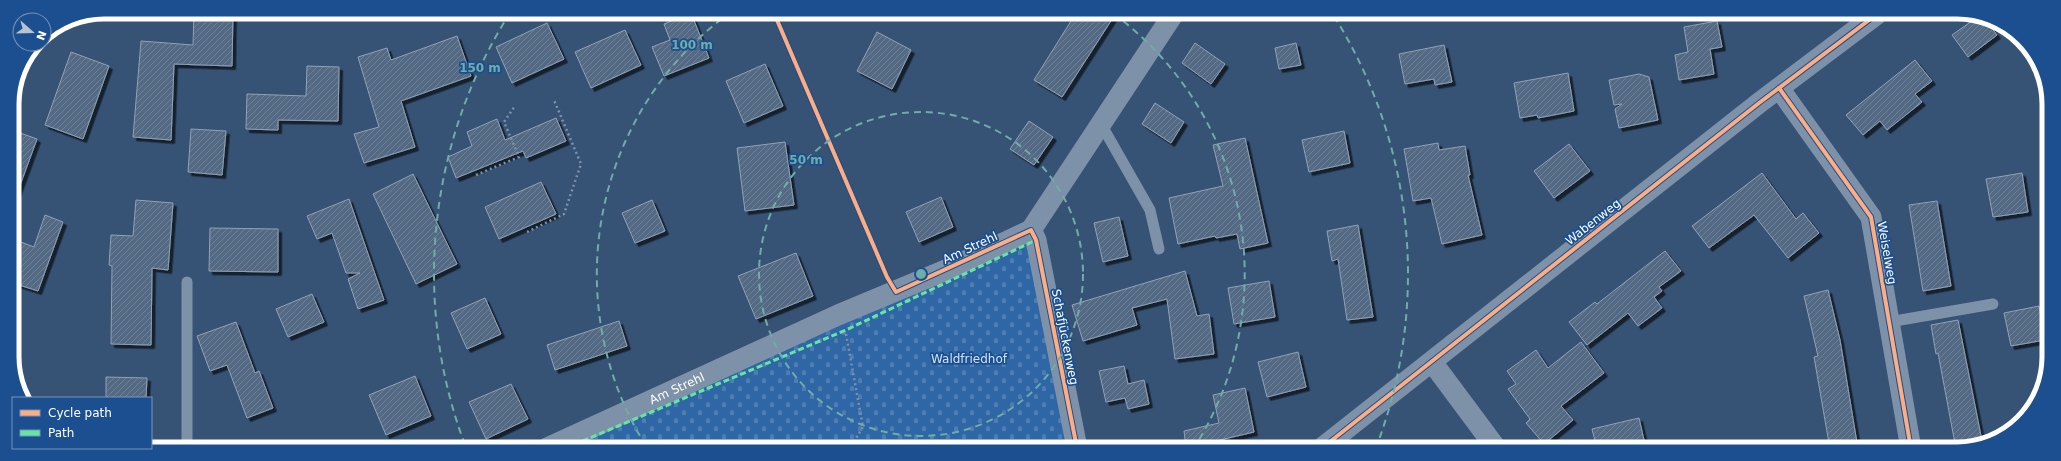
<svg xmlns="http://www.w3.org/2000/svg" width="2061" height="461" font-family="'DejaVu Sans',sans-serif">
<defs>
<pattern id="cemetery-stones" width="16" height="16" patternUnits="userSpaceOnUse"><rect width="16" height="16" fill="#2f66a5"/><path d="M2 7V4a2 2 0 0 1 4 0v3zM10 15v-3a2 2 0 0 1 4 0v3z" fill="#4e7db2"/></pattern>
<pattern id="building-hatch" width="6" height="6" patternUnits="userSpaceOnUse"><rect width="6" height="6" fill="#526984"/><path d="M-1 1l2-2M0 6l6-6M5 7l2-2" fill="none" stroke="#6c8096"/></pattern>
<filter id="shadow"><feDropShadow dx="3.5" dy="3.5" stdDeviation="0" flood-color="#0009"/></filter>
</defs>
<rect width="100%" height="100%" fill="#365274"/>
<polygon fill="url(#cemetery-stones)" points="1031,230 1077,448 547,448"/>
<g fill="url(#building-hatch)" stroke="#92a2b6" filter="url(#shadow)">
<polygon points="194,12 233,12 232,66 174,64 171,140 133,137 141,41 193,45"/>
<polygon points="691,13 709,58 664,76 652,47 670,40 664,24"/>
<polygon points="1076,13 1116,13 1062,97 1034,80"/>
<polygon points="1979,16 1985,19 1997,35 1968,57 1952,35"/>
<polygon points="1717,21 1722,47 1710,49 1714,74 1679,80 1675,55 1688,52 1684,27"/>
<polygon points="547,23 564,59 512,83 496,47"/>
<polygon points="625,30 641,65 591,88 575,52"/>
<polygon points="877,32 911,50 892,89 857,71"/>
<polygon points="457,36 471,76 401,101 415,147 364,163 354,134 379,127 358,57 387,48 391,60"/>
<polygon points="1195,43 1225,64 1211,84 1182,63"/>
<polygon points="1296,43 1301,65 1279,69 1275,48"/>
<polygon points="1444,45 1452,82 1435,85 1434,79 1405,84 1399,54"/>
<polygon points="71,52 109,66 83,139 45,125"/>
<polygon points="1915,60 1932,81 1915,94 1922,102 1887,130 1880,121 1863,135 1846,115"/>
<polygon points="765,64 783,106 744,123 726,81"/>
<polygon points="307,66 339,67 338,121 278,120 278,130 246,129 247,94 306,96"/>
<polygon points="1568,73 1574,111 1538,118 1537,115 1520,118 1514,83"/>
<polygon points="1639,74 1649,77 1658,120 1619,128 1615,109 1622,104 1614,105 1609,80"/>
<polygon points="1155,103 1184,122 1171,143 1142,124"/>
<polygon points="556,118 566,141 526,158 523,151 456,178 448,157 472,146 467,132 497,119 505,140"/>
<polygon points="1029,121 1053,137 1034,165 1010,149"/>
<polygon points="191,129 226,131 222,175 188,172"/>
<polygon points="12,130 37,139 15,199 13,199"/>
<polygon points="1344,131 1350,163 1309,172 1302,140"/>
<polygon points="1245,138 1268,243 1240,249 1237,234 1216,238 1215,236 1178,244 1169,198 1223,186 1213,145"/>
<polygon points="785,142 794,205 745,211 737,148"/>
<polygon points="1438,143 1439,150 1465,146 1470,175 1468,175 1482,235 1442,244 1431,198 1413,201 1404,149"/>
<polygon points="1569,144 1590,171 1554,198 1534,171"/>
<polygon points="1762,173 1796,219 1803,213 1819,233 1788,258 1754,215 1709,248 1692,226"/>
<polygon points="2022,173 2028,212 1993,217 1986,179"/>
<polygon points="413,174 457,264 416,284 373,194"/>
<polygon points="541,182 556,214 499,239 485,207"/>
<polygon points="941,197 953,227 919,242 906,212"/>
<polygon points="349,199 384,300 358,309 348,279 360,273 346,273 332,233 317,239 307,216"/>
<polygon points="136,200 173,203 168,270 152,268 151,345 111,344 112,266 109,265 111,235 133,236"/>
<polygon points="652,200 665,231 635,243 622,213"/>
<polygon points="1937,201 1951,286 1923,291 1909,205"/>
<polygon points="45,215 63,222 38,291 13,283 13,239 34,247"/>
<polygon points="1119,217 1128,256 1103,262 1094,223"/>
<polygon points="1358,225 1373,317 1347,320 1338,259 1332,261 1327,231"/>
<polygon points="210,228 278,229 278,272 209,271"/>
<polygon points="1665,251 1681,271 1659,287 1662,291 1654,297 1662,308 1638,326 1628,313 1587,345 1569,322 1595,302 1597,304"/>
<polygon points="796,253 813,296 756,319 738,276"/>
<polygon points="1185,271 1197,316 1209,314 1214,354 1175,359 1167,299 1132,308 1137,325 1083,341 1072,305"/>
<polygon points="1269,281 1275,317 1234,324 1228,288"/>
<polygon points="1828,290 1840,340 1858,449 1830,449 1814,357 1818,356 1804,296"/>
<polygon points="312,294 324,322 288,337 276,309"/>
<polygon points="485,298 501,334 467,349 451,313"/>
<polygon points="2039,306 2045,340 2011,346 2004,313"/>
<polygon points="1958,320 1982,441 1963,449 1956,449 1938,353 1936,354 1931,325"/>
<polygon points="619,321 627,346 555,370 547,345"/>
<polygon points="236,322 255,373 259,371 273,408 247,418 227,365 210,371 197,336"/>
<polygon points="1581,342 1604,373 1561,406 1573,420 1544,444 1526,423 1530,419 1508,389 1516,384 1507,371 1536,350 1548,368"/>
<polygon points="1298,352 1306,387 1267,397 1258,362"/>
<polygon points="1124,366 1128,384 1144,380 1149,404 1128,409 1125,398 1106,402 1099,371"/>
<polygon points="415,376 431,416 386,435 369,395"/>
<polygon points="106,377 147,378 146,398 106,398"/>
<polygon points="511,384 528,419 486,439 469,402"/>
<polygon points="1245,388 1254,432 1186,448 1184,431 1219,423 1213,395"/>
<polygon points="1639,418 1646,449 1597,449 1592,429"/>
</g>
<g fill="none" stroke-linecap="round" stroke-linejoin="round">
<g stroke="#7d92a8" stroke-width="2.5" stroke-dasharray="2 3" stroke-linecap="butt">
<polyline points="476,175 519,157 504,122 515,106"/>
<polyline points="527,232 564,214 581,164 554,100"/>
<polyline points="846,334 863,427 850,448"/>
</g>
<g stroke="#7d92a8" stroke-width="11">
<polyline points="1101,124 1150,210 1159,249"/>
<polyline points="1889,322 1993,304"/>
<polyline points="187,447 187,282"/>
</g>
<g stroke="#7d92a8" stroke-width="21">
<polyline points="1779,88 1871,217 1911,449"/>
<polyline points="1031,230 1036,240 1077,448"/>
<polyline points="1432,362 1496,448"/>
<path id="s1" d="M547 448 838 315 953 267 1031 230 1174 13"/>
<polyline points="1322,448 1759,103 1877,14"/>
</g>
<polyline stroke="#66e7a1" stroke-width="3" stroke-dasharray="6 3" stroke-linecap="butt" points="566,448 846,330 1036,240"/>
<defs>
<g id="cycleway">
<polyline points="774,13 887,277 896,292 1031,230 1036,240 1077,448"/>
<polyline points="1779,88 1871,217 1911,449"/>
<polyline points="1322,448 1759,103 1877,14"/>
</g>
</defs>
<use href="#cycleway" stroke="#1b4f8f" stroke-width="6"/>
<use href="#cycleway" stroke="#ffac80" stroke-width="4"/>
</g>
<g fill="none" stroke="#6fada8" stroke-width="2" stroke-dasharray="7 5">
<circle cx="921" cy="274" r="162"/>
<path d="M646 446A324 324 0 0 1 728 14M1114 14A324 324 0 0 1 1194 448"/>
<path d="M465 445A487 487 0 0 1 508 16M1334 16A487 487 0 0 1 1377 445"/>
</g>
<g text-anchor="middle" stroke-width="3.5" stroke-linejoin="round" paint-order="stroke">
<g font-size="12" fill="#fff" stroke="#1b4f8f">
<text transform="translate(1593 222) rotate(-38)" y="4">Wabenweg</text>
<text transform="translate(970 248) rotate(-25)" y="4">Am Strehl</text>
<text transform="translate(1887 253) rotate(80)" y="4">Weiselweg</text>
<text transform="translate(1065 337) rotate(79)" y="4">Schafjückenweg</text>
<text dy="4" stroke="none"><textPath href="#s1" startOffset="143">Am Strehl</textPath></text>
</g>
<g font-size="12" fill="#cfe3fa" stroke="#1b4f8f">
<text x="969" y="363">Waldfriedhof</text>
</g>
</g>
<path d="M0 0H2061V461H0ZM104 19H1957A85 85 0 0 1 2042 104V357A85 85 0 0 1 1957 442H104A85 85 0 0 1 19 357V104A85 85 0 0 1 104 19Z" fill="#1b4f8f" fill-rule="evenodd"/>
<path fill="none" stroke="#fff" stroke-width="5" d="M104 19H1957A85 85 0 0 1 2042 104V357A85 85 0 0 1 1957 442H104A85 85 0 0 1 19 357V104A85 85 0 0 1 104 19Z"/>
<circle cx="921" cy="274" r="6" fill="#6fada8" stroke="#1b4f8f" stroke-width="2"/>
<g font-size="12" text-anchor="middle" font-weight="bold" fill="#6fada8" stroke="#1b4f8f" stroke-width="3.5" stroke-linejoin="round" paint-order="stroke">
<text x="692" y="49">100 m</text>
<text x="480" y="72">150 m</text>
<text x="806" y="164">50 m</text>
</g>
<rect x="12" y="397" width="140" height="52" fill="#1b4f8f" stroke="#7695bc"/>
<rect x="20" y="410" width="20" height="6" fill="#ffac80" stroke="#7695bc"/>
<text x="48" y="417" font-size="12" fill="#ffffff">Cycle path</text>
<rect x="20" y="430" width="20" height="6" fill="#66e7a1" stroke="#7695bc"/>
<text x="48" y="437" font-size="12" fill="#ffffff">Path</text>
<g transform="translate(32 32) rotate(110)"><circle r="19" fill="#1b4f8f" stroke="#7695bc"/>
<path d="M0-3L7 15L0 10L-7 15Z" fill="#b9c2ce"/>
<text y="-6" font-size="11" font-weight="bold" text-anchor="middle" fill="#ffffff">N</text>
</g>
</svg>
